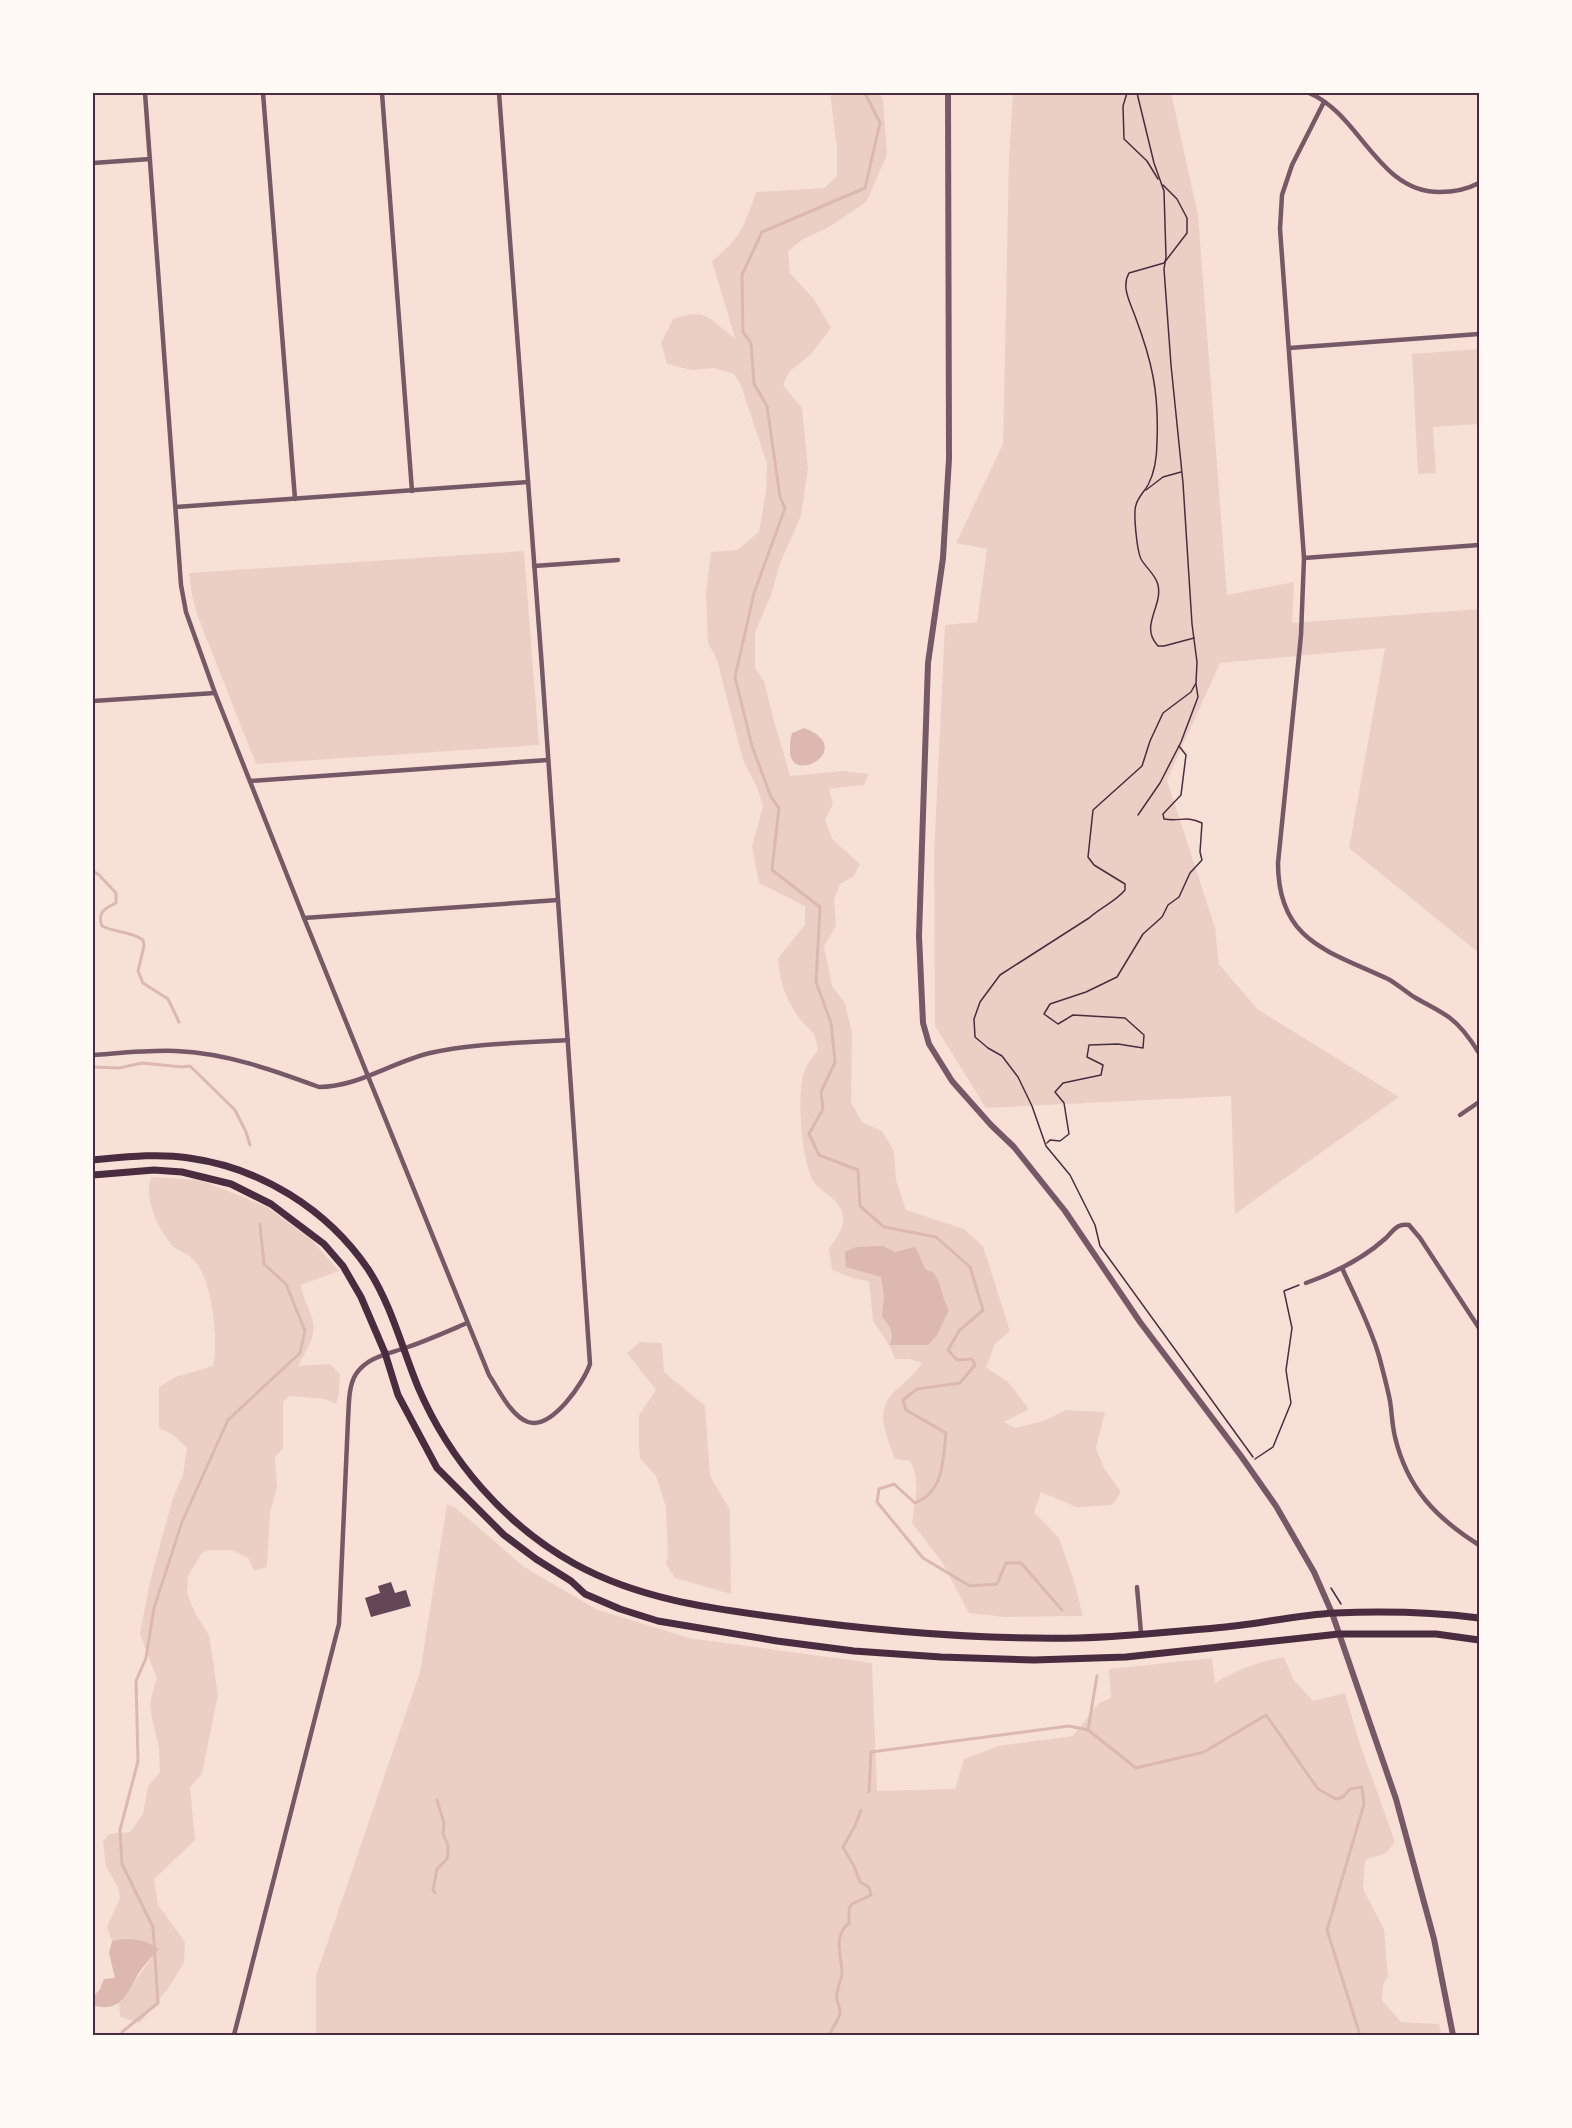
<svg xmlns="http://www.w3.org/2000/svg" width="1572" height="2128" viewBox="0 0 1572 2128" font-family="Barlow,sans-serif">
<rect width="100%" height="100%" fill="#f7e1d7"/>
<g fill="#ebcfc5">
<path d="M830 93H880L883 100 887 155 866 202 829 227 802 240 788 251 790 273 814 299 831 328 811 354 789 372 783 385 802 408 808 468 801 516 780 563 771 595 755 632V668L764 681 773 717 790 776 842 771 869 774 864 785 829 789 833 804 825 820 833 840 860 864 854 876 840 884 834 899 836 926 824 946 832 986 845 1003 852 1033 851 1103 862 1122 882 1131 894 1151 896 1180 906 1210 964 1229 983 1246 1010 1331 995 1344 986 1367 1008 1382 1029 1409 1004 1422 1015 1428 1043 1421 1066 1410 1105 1412 1096 1448 1104 1468 1121 1492 1112 1505 1076 1507 1041 1492 1034 1512 1059 1538 1074 1581 1083 1616 1004 1617 969 1613 942 1562 912 1523C915 1499 921 1483 910 1461L895 1459C887 1437 874 1412 893 1393 903 1383 914 1376 922 1363L909 1359H895L888 1343 873 1321 869 1281 855 1279 832 1270 829 1249C836 1238 847 1226 842 1212 837 1197 821 1193 814 1182 801 1162 796 1091 805 1069 808 1062 814 1056 818 1050 814 1025 809 1033 797 1015 785 998 779 978 778 958L805 925V906L759 883 752 846 763 806 757 787 743 760 717 660 708 643 706 593 711 552 737 550 759 532 766 491 767 464 741 386 734 374 714 368 692 370 667 364 661 343 673 319C709 306 708 320 735 338L712 261C741 238 744 226 756 192L824 188 837 176V148Z"/>
<path d="M1013 93H1171L1198 215 1227 595 1294 582 1292 623 1479 609V633L1477 634 1479 683V953L1349 848 1385 648 1220 663 1167 780 1215 928 1219 964 1257 1009 1399 1097 1235 1214 1231 1096 986 1108 935 1026 934 854 945 625 977 622 987 549 956 543 1003 444 1009 159Z"/>
<path d="M1479 349V424L1433 427 1436 473 1418 474 1412 354Z"/>
<path d="M524 551 539 745 256 764 198 617 192 595 189 573Z"/>
<path d="M151 1177 201 1180 267 1207 312 1240 339 1271 301 1285C302 1298 310 1308 313 1321 316 1338 305 1352 298 1366L330 1364 340 1374 339 1394 336 1404 324 1399 289 1396 283 1402V1449L275 1457 277 1487 270 1513 267 1567 254 1571 248 1558 232 1550H209L202 1553 188 1576 187 1592 195 1613 209 1635 218 1695 202 1774 190 1787 195 1840 154 1879 158 1905 185 1942 184 1963 167 1990 140 2023 120 2017 119 2004C132 1986 144 1967 159 1949L121 1939 112 1941 107 1927 120 1898 118 1887 106 1867 103 1841 109 1834 130 1832 143 1814 148 1786 160 1772C159 1761 160 1749 157 1739 151 1711 146 1707 157 1679L140 1634 150 1581 173 1498 183 1475 187 1448 172 1434 159 1428V1387L176 1377 213 1366C219 1341 212 1279 194 1260 188 1253 177 1251 171 1244 157 1227 144 1199 151 1177Z"/>
<path d="M640 1342 662 1343 664 1372 705 1406 710 1476 730 1510 731 1594 675 1578 666 1564 668 1556 666 1507 656 1476 640 1458 639 1446V1415L656 1390 627 1353Z"/>
<path d="M447 1504 456 1508 524 1567 596 1609 689 1638 872 1663 877 1791 955 1789 964 1759 998 1746 1073 1736 1099 1703 1111 1698 1109 1669 1212 1658 1215 1683C1238 1669 1258 1662 1284 1657L1293 1679 1313 1701 1345 1693 1360 1744 1395 1842 1386 1853 1365 1860 1363 1889 1384 1929 1388 1976 1383 1985 1382 2000 1401 2022 1439 2024 1442 2035H316V1976L420 1672Z"/>
</g>
<g fill="#dcb8b0">
<path d="M804 728C857 748 792 786 790 752 790 745 790 739 792 733Z"/>
<path d="M883 1246 895 1252 915 1247C921 1255 921 1263 926 1270L933 1272C942 1283 941 1297 949 1310L937 1335 928 1345H890C894 1332 891 1327 882 1317L884 1296 881 1277 846 1267 845 1252 856 1247Z"/>
<path d="M121 1939C136 1939 147 1940 159 1949 154 1955 148 1961 143 1967 128 1987 126 2013 94 2006L93 1997 100 1989 104 1979 115 1978 109 1953 112 1941Z"/>
</g>
<g fill="none" stroke-linecap="round" stroke-linejoin="round">
<g stroke="#dcb8b0" stroke-width="3">
<path d="M865 93 880 123 865 188 762 232 742 275 743 332 751 343 754 384 767 406 780 497 785 508 754 593 735 677 752 746 771 797 779 808 772 870 820 907 816 982 831 1023 835 1062 821 1092 823 1109 809 1134 819 1155 858 1170 860 1206 884 1227 936 1237 970 1267 983 1310 959 1331 948 1350 957 1360 972 1359 975 1365 960 1383 917 1389 903 1400 906 1410 946 1433C943 1460 944 1492 915 1503L894 1484 879 1489 877 1502 923 1558 970 1586 997 1584 1006 1563H1021L1062 1610"/>
<path d="M93 871 99 875 116 893V903C104 909 97 912 102 926 115 933 131 931 143 940L144 946 138 971 143 983 168 999 179 1022"/>
<path d="M93 1067 119 1068 142 1063 182 1067 190 1066 235 1110 246 1132 250 1145"/>
<path d="M1088 1730 1097 1676"/>
<path d="M869 1792 871 1752 1069 1726 1088 1730 1136 1768 1204 1752 1266 1715 1318 1789 1336 1799 1343 1797 1350 1789 1362 1787 1364 1804 1327 1930 1360 2035"/>
<path d="M435 1893 433 1890 437 1869 447 1859 448 1854V1845L443 1834 444 1823 437 1800"/>
<path d="M122 2032 158 2003 153 1927 122 1864 120 1830 138 1761 136 1681 146 1658 154 1608 182 1522 228 1420 300 1353 305 1331 286 1284 264 1264 260 1224"/>
<path d="M829 2035C832 2030 838 2020 840 2014 841 2008 838 2005 837 2000 835 1991 842 1981 842 1972 841 1954 833 1936 849 1923V1908L852 1904 871 1895 869 1887 860 1882 854 1866 843 1847 855 1826 861 1810"/>
</g>
</g>
<path fill="#644757" d="M391 1582 395 1593 406 1590 411 1606 371 1617 365 1598 380 1593 378 1586Z"/>
<g fill="none" stroke-linecap="round" stroke-linejoin="round">
<g stroke="#4a2c40" stroke-width="1.5">
<path d="M1127 93 1123 106 1124 139 1147 161 1158 179"/>
<path d="M1137 93 1154 163 1164 191 1166 257 1164 269 1171 365 1183 483 1192 624 1197 662 1196 683 1191 692 1163 713 1150 741 1142 766 1093 810 1088 857 1094 865 1125 884V890C1115 902 1101 907 1089 918L1000 975 980 1002 974 1019 975 1037 988 1048 1002 1056 1018 1077 1032 1106 1046 1146 1070 1175 1095 1225 1100 1246 1253 1457"/>
<path d="M1163 185 1177 199 1187 218V233L1164 263 1129 273C1121 287 1130 302 1135 316 1152 361 1159 392 1157 441 1157 455 1155 472 1148 485 1144 492 1138 497 1136 505 1133 513 1137 551 1141 559 1146 568 1156 575 1158 585 1163 607 1139 626 1158 646H1164L1194 638"/>
<path d="M1146 490 1163 477 1181 472"/>
<path d="M1138 815 1160 783 1181 742 1198 697 1196 684"/>
<path d="M1047 1143 1050 1140 1060 1141 1069 1134 1064 1103 1055 1092 1063 1083 1101 1075 1103 1065 1087 1057 1089 1045 1118 1044 1143 1048 1144 1035 1125 1018 1073 1015 1058 1024 1044 1014 1050 1004 1086 992 1117 977 1143 934 1162 917 1168 905 1179 897 1190 873 1202 860 1200 852 1202 823C1185 815 1181 822 1164 819L1163 814 1181 795 1186 755 1179 746"/>
<path d="M1255 1459 1273 1447 1291 1403 1286 1370 1292 1328 1284 1291 1299 1285"/>
<path d="M1331 1588 1341 1604"/>
</g>
<g stroke="#755966" stroke-width="4.5">
<path d="M145 93 181 585 186 612 215 693 304 918 489 1375C499 1390 511 1416 528 1422 552 1430 584 1382 590 1364L542 668 499 93"/>
<path d="M263 93 295 499"/>
<path d="M382 93 412 491"/>
<path d="M1309 93C1360 114 1378 192 1439 192 1454 192 1466 190 1479 183"/>
<path d="M1324 102 1292 165 1282 195 1280 229 1304 558 1301 635 1278 863C1278 942 1329 951 1388 979 1397 984 1405 991 1414 997 1426 1004 1439 1010 1450 1018 1462 1027 1471 1040 1479 1053"/>
<path d="M93 163 150 159"/>
<path d="M1289 348 1479 334"/>
<path d="M176 507 528 482"/>
<path d="M1304 558 1479 545"/>
<path d="M534 566 618 560"/>
<path d="M93 701 215 693"/>
<path d="M250 781 548 760"/>
<path d="M304 918 558 900"/>
<path d="M93 1055C121 1053 149 1050 176 1051 226 1053 273 1070 319 1087 358 1087 392 1062 430 1053 474 1043 523 1043 568 1040"/>
<path d="M1460 1115 1479 1102"/>
<path d="M1342 1268C1355 1297 1370 1325 1379 1356 1383 1371 1387 1386 1390 1401 1392 1413 1392 1425 1395 1437 1407 1488 1436 1518 1479 1545"/>
<path d="M1306 1283C1334 1273 1364 1258 1386 1238 1394 1230 1397 1223 1409 1225L1420 1238 1479 1328"/>
<path d="M1137 1587 1141 1633"/>
<path d="M234 2035 339 1624 348 1420C349 1407 348 1386 356 1374 367 1357 388 1354 405 1348 426 1341 446 1332 467 1323"/>
</g>
<path stroke="#755966" stroke-width="6" d="M948 93 949 459 943 558 928 663 919 936 923 1023 929 1044 952 1081 991 1125 1014 1147 1065 1211 1140 1322 1241 1456 1276 1506 1314 1572 1332 1613 1396 1799 1434 1939 1453 2035"/>
<g stroke="#4a2c40" stroke-width="7">
<path d="M93 1160C125 1157 157 1153 189 1158 261 1168 327 1209 368 1269 391 1304 402 1348 418 1387 449 1460 505 1525 575 1564 637 1598 706 1608 775 1617 876 1631 977 1640 1079 1638 1124 1637 1170 1632 1215 1628 1255 1625 1295 1615 1335 1613 1382 1611 1432 1612 1479 1618"/>
<path d="M93 1175 154 1170 182 1172 231 1184 271 1204 324 1244 343 1266 361 1297 385 1353 398 1395 437 1468 504 1535 536 1559 571 1581 585 1594 620 1609 658 1621 777 1641 854 1651 941 1657 1034 1660 1126 1657 1339 1634H1436L1479 1640"/>
</g>
</g>
<rect width="1572" height="2128" fill="none" stroke="#fffaf5" stroke-width="189"/>
<rect x="94" y="94" width="1384" height="1940" fill="none" stroke="#4a2c40" stroke-width="2"/>
</svg>
